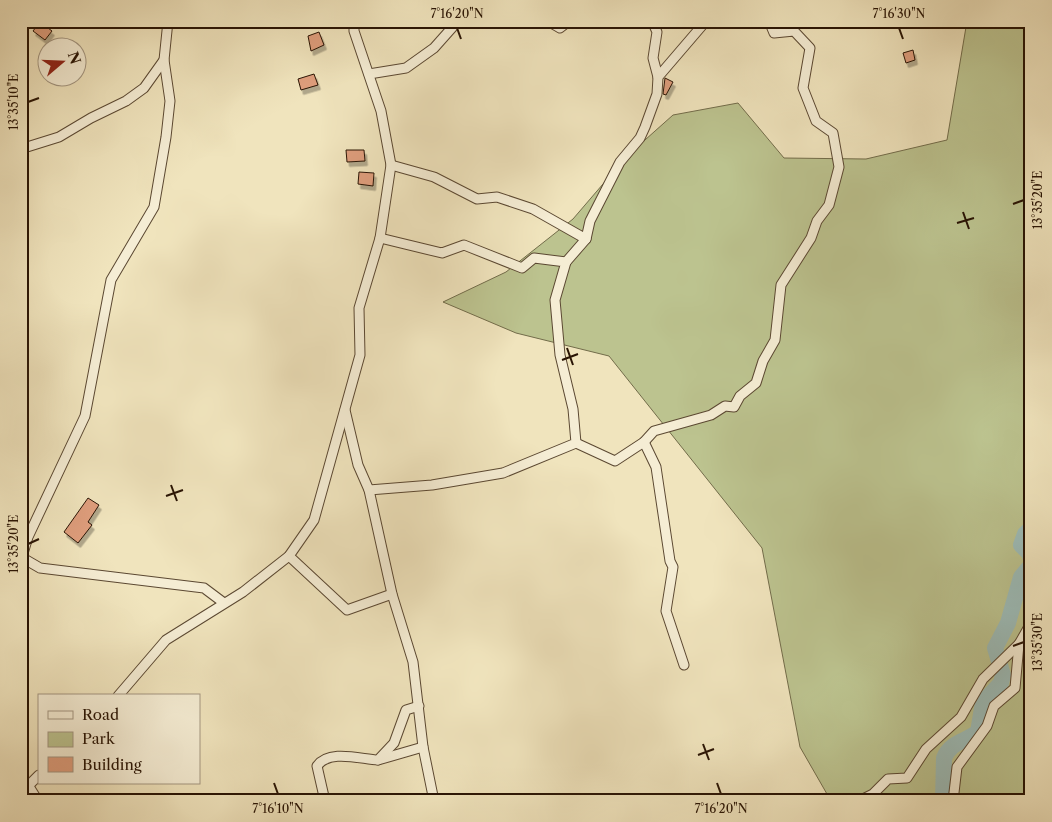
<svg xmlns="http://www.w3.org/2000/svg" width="1052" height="822" viewBox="0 0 1052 822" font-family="'Libre Caslon Text',serif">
<defs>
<filter id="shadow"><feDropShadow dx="2.5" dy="4.5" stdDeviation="0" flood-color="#0004"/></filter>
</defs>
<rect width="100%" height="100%" fill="#f0e4bd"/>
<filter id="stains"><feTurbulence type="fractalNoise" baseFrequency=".004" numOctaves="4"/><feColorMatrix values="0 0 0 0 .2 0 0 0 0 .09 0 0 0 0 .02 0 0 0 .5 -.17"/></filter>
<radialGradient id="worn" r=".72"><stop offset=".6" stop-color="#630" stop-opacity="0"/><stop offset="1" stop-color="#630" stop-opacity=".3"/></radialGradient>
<path fill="#bcc38f" stroke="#726c4a" d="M969 21H1031V801H831L800 747 762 548 609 356 516 333 443 302 506 272 573 219 627 156 673 115 738 103 784 158 866 159 947 140 966 27Z"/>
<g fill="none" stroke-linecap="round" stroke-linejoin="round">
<g stroke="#9dbdb9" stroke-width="16">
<path d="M1031 528 1025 534 1021 545 1029 553 1031 559"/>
<path d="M943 801 944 758C950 742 967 741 978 732L983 702 1001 683 1003 675 995 648 1008 623 1021 577 1031 565"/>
</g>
</g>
<g fill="#df9e7d" stroke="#291404" filter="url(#shadow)">
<path d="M40 22 52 31 45 40 33 31Z"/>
<path d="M319 32 324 45 311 51 308 36Z"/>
<path d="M913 50 915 60 906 63 903 53Z"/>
<path d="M314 74 318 85 301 90 298 79Z"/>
<path d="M665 78 673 82 666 95 663 94Z"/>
<path d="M346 150H364L365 161 347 162Z"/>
<path d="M359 172 374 173 373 186 358 184Z"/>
<path d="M88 498 99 505 88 522 92 525 78 543 64 532Z"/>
</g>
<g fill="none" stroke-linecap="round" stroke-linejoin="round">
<g stroke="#5b4832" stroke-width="11">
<g id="minor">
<path d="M548 21 560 28 569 21"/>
<path d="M652 21 657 32 653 58 658 77"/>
<path d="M369 74 406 68 434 48 458 21"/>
<path d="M21 147H27L59 137 91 118 126 101 144 88 164 60"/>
<path d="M391 165 434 177 477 199 497 197 533 209 586 239 566 262"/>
<path d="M586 239 590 221 620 162 640 138 645 127 657 94 658 77 706 21"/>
<path d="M345 410 358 465 369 490 392 594 413 662 423 747 434 801"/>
<path d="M644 442 656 467 670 561 673 567 666 611 684 665"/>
<path d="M576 443 615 461 644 442 654 431 711 415 725 406 734 407 740 396 756 383 763 361 775 340 781 285 811 238 817 221 829 205 839 167 833 133 816 121 803 88 810 48 794 31 774 33 769 21"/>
<path d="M369 490 432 485 503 473 576 443 573 409 560 355 555 300 566 262 534 258 522 268 464 245 442 253 380 238"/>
<path d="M289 556 347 610 392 594"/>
<path d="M21 557 40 568 204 588 224 603"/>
<path d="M21 560 28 537 85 416 111 280 154 207 166 137 170 101 164 60 168 21"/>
<path d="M118 696 166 640 243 592 289 556 314 520 360 355 359 308 380 238 391 165 381 111 354 31V21"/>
<path d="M378 760 423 747"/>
<path d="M28 785 38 801"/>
<path d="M21 793 39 775"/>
<path d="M325 801 317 766C329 749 360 759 378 760L394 743 406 710 419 706"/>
<path d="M859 801 873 794 888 779 907 778 926 749 961 717 983 679 1019 644"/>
<path d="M953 801 957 767 987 726 994 706 1015 688 1019 644 1031 623"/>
</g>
</g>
<use href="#minor" stroke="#f5edd4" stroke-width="9"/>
</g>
<path fill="none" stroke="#291404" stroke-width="2" d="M457 28 461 39M899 28 903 39M28 102 39 98M1013 204 1024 200M963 212 969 229M957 223 974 218M567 348 573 365M562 360 578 354M171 485 177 501M166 496 183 490M28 544 39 539M1013 646 1024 642M703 744 709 760M698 755 714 749M274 783 278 794M717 783 721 794"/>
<rect width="1052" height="822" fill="none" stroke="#f0e4bd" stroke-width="55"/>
<rect x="38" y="694" width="162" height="90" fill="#f5edd4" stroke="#a39681"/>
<rect x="48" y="711" width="25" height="8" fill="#f5edd4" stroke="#a39681"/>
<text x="82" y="720" font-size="15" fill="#291404">Road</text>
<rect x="48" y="732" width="25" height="15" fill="#bcc38f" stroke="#a39681"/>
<text x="82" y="744" font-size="15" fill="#291404">Park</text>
<rect x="48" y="757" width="25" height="15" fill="#df9e7d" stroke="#a39681"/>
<text x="82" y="770" font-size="15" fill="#291404">Building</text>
<g transform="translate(62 62) rotate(71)"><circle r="24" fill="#f5edd4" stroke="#a39681"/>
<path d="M0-4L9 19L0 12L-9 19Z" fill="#8f2418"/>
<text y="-8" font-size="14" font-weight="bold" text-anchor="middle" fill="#291404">N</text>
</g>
<rect x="28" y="28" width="996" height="766" fill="none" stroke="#291404" stroke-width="2"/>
<g font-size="12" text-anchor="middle" fill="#291404">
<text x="457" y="18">7°16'20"N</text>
<text x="899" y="18">7°16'30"N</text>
<text transform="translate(14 102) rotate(-90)" y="4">13°35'10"E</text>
<text transform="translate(1038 200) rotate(-90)" y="4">13°35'20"E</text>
<text transform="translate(14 544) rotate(-90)" y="4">13°35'20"E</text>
<text transform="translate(1038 642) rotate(-90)" y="4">13°35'30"E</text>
<text x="278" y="813">7°16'10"N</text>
<text x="721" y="813">7°16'20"N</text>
</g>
<rect width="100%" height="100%" filter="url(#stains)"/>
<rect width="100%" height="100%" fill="url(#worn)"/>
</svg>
